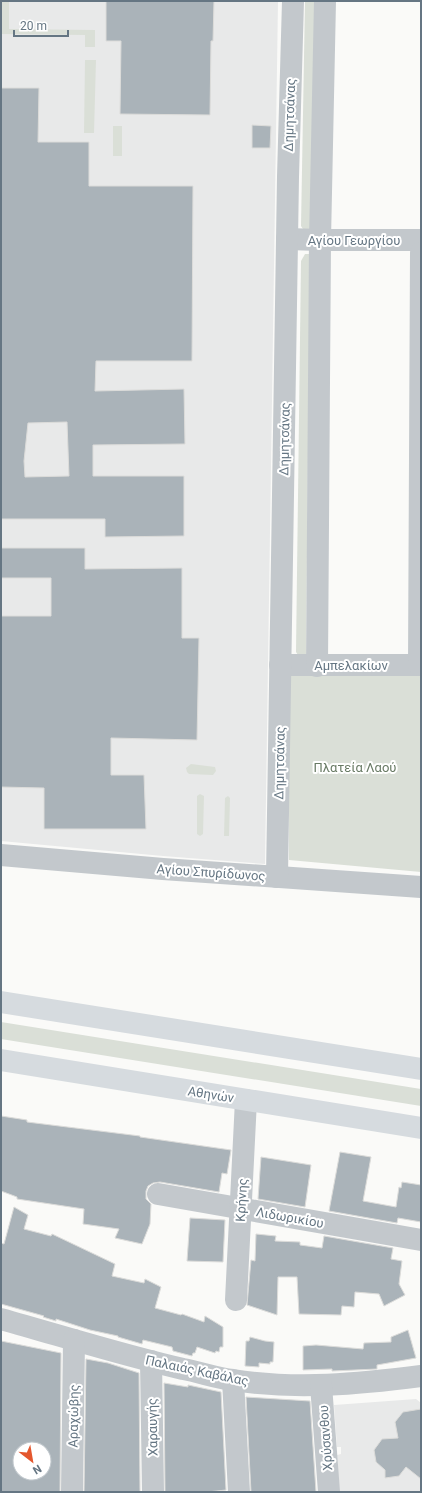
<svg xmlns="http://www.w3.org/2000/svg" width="422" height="1493" viewBox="0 0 422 1493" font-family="Roboto,sans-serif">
<rect width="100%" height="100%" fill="#fafaf8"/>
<g fill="#e8e9e9">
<path d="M1 1H278L265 864 163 856 1 841Z"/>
<path d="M416 1399 421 1403V1492H339L337 1455 341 1454V1447H337L334 1405Z"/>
</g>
<g fill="#dadfd7">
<path d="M1 1H9V29L95 30V47H85V35L1 34Z"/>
<path d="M305 1H319L316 227 305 232 301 226Z"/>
<path d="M85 60H96L94 133H84Z"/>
<rect x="113" y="126" width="9" height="30"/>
<path d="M305 254H310L306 655H298L296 652 301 261Z"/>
<path d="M289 673 421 674V872L289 860Z"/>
<path d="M191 764 215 767 216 771 213 775 189 774 187 772 186 768Z"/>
<path d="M200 794 204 796 203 834 200 836 197 834V796Z"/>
<path d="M228 796 230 798 229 836H224L225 798Z"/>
<path d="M1 1022 421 1089V1106L1 1039Z"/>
</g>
<g fill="#aab3b9" stroke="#dcdcda" fill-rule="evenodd">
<path d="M106 1H214L213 41H211L210 115 120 114 121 41H106Z"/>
<path d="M1 88H39L38 142H89V186H193L192 361H96L95 391 184 389 185 444 93 445V476H184V536L105 537V519H1ZM67 422 69 476 25 477 24 461 28 423Z"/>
<path d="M252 125 271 126 270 148H252Z"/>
<path d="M1 548H85V569L182 568V638H199L197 740 111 738V775H144L146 829H44V788L1 787V616H51V578H1Z"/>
<path d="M1 1116 27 1120V1122L140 1136V1137L231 1150 227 1174 222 1173 219 1192 160 1182 153 1183 148 1186 146 1191V1199L151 1204 150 1224 142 1244 115 1238 119 1229 83 1224 84 1209 17 1199V1197L1 1191Z"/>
<path d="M340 1152 371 1157 363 1201 396 1207 399 1187 401 1188 402 1182 421 1185V1222L398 1218 397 1223 329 1211Z"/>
<path d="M261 1157 311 1165 305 1207 258 1199Z"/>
<path d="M14 1207 28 1215 24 1229 51 1236 52 1234 115 1264 112 1276 144 1283 145 1279 161 1287 155 1308 181 1315 182 1314 204 1322 205 1316 223 1327V1347H220L219 1352 216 1351 215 1353 197 1347 195 1353H193L192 1356 173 1351 172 1347 143 1340 142 1344 118 1337V1336L90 1330 56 1319V1321L43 1317 44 1316 1 1304V1243L4 1244Z"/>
<path d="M190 1218 225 1220 223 1262 187 1261Z"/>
<path d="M256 1234 276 1236 275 1241 300 1242V1245L322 1248 324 1236 393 1248 391 1259 402 1261 399 1284 405 1295 384 1306 379 1294 355 1292 354 1307 342 1306 341 1315 299 1314 297 1277H278L277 1315 247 1305 251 1260 255 1261Z"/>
<path d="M408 1330 416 1358 377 1365V1369L332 1371V1369L303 1370V1346L316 1345 363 1349 364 1343 391 1342V1337Z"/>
<path d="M250 1337 265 1341 274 1342 273 1362H270V1364L259 1363V1367L245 1366 246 1341H249Z"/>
<path d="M1 1341 61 1353 60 1492H1ZM20 1449H44V1473H20Z"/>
<path d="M86 1359 108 1363 139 1373 140 1492H84Z"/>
<path d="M164 1383 188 1387V1385L221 1392 226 1490 207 1492H165Z"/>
<path d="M246 1397 310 1401 316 1492H251Z"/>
<path d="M421 1409V1479L406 1467 399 1476 385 1478V1470L376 1462 374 1450 382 1439 398 1438 395 1422 403 1412Z"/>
</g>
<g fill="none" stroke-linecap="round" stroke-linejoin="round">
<g stroke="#c3c8cc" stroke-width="22">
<path d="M287 239 320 240H421"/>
<path d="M280 665H421"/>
<path d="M419 665 421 253"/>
<path d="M317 666 320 240 325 1"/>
<path d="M1 855 163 869 421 887"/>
<path d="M277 877 288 177 293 1"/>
<path d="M158 1194 421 1240"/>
<path d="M236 1300 246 1100"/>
<path d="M1 1319C62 1336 122 1355 183 1369 200 1372 216 1378 233 1380 296 1390 359 1384 421 1376"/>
<path d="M151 1361 153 1492"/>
<path d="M233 1380 239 1492"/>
<path d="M321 1385 329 1492"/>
<path d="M72 1492 74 1340"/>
</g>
<g stroke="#d6dbdf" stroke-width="22">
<path d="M1 1002 421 1069"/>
<path d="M1 1060 421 1128"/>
</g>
</g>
<g text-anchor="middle" stroke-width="4" stroke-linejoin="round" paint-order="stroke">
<g font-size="13" fill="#657683" stroke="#fff">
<text transform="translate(289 115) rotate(-88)" y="5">Δημητσάνας</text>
<text x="354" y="245">Αγίου Γεωργίου</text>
<text transform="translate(284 439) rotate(-89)" y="5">Δημητσάνας</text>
<text x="351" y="670">Αμπελακίων</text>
<text transform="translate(279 763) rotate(-89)" y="5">Δημητσάνας</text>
<text transform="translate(211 872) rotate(4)" y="5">Αγίου Σπυρίδωνος</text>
<text transform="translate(211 1094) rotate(9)" y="5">Αθηνών</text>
<text transform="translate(241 1200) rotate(-87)" y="5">Κρήνης</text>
<text transform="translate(290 1217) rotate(10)" y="5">Λιδωρικίου</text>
<text transform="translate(197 1370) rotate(12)" y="5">Παλαιάς Καβάλας</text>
<text transform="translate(73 1416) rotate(-89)" y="5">Αραχώβης</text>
<text transform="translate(152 1427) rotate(-91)" y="5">Χαραυγής</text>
<text transform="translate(325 1438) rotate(-94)" y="5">Χρύσανθου</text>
</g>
<g font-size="13" fill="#687a64" stroke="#fff">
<text x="355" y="772">Πλατεία Λαού</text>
</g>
</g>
<rect width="422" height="1493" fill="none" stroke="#657683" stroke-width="4"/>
<g transform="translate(32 1461) rotate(149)"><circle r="19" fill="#ffffff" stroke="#c1c8cd"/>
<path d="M0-3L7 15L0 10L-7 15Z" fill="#e4572e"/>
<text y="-6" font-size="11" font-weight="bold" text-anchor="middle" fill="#657683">N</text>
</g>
<path d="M14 30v6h54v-6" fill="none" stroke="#657683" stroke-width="2"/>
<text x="20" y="30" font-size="12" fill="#657683" stroke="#ffffff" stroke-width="3" paint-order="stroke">20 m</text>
</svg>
